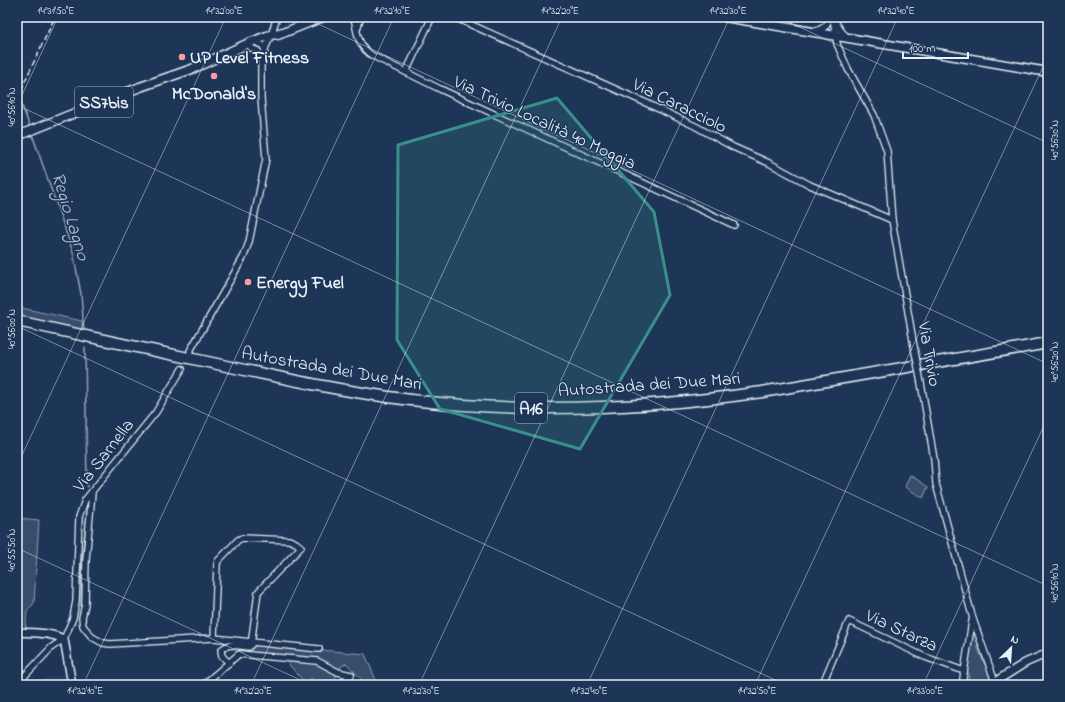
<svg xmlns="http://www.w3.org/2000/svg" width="1065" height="702" viewBox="0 0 1065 702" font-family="'Indie Flower',sans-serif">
<rect width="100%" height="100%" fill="#1d3557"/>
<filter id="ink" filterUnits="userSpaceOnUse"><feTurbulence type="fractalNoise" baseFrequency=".025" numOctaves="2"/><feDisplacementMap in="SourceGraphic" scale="8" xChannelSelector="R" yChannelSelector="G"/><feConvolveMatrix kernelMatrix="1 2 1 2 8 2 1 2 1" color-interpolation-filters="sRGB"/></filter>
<g filter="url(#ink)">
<path fill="#2a4162" d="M63 675 65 685H38L37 680Z"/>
<g fill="#374d6c" stroke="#909fb2">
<path d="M17 307 82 321 83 330 17 316Z"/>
<path d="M910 475 928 487 923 498 905 487Z"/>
<path d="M17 518 39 520 34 603 27 611 25 631 17 630Z"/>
<path d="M975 631 979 643 977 646 985 665 988 666 992 676 990 681 985 685H964L965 683 968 684 969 673 966 672 973 632Z"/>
<path d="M254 644 365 654 378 685H367L346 663 338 669 319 659 248 652Z"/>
<path d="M284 659 318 663 335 672 336 679 329 685H319L311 678 305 683Z"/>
</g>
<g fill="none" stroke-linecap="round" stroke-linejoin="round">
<g stroke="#95a4b5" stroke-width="1.5">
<path d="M19 98 30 127"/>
<path d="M32 134 73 252 81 294 84 330"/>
<path d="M85 347 87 487"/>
<path d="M81 607 82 558 88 505"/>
</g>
<g stroke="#e8f1f8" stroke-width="8">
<g id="minor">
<path d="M354 17C357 33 358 47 373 56L440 89 734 225"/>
<path d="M454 17 644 102 695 126 733 147 769 163 810 185 892 220"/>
<path d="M833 17 837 44 848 69 874 115 887 151 892 220 915 352"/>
<path d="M835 21 841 31 847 37"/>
<path d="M357 29 361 17"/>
<path d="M815 32 826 26 830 17"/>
<path d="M271 35 277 17"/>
<path d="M259 44 262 45 265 49"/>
<path d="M263 62 265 49 269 40"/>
<path d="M406 72 432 17"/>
<path d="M190 351 244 256 249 242 266 159 261 98V59L258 51 251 48"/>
<path d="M921 383 934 459 936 484 973 619 995 682"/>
<path d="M92 493 86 560 85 604 82 618 83 626 92 637 103 643 110 644 214 638 319 649"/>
<path d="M214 638 217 564 218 561 238 540 242 538 289 540 296 543 301 547 258 592 251 645 249 647C239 646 226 642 221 651L222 656 229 663"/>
<path d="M17 684 52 647 64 639 73 618 76 601 79 517 85 500 156 412 182 369"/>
<path d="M203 685 239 654 317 661 338 672 351 675"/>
<path d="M339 685 351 675"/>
<path d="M822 685 849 621 925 657 964 671"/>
<path d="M962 685 972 621"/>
</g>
</g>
<g stroke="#e8f1f8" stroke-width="10">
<g id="tertiary">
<path d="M17 632C33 633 49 632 64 639L72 685"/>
<path d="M990 685 1025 663 1048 653"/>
</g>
</g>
<g stroke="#e8f1f8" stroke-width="11">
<g id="primary">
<path d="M725 17 1048 72"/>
<path d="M278 35 323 17"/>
<path d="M17 136 140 87 192 69 249 43 267 36 283 32"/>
</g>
</g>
<g stroke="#e8f1f8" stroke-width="13">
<path id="motorway" d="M17 321C84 336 150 350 217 364 281 378 345 392 411 400 528 414 645 409 762 392L1048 343"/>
</g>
<use href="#minor" stroke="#1d3557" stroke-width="5.5"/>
<use href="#tertiary" stroke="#1d3557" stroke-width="7"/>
<use href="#primary" stroke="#1d3557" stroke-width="8"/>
<use href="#motorway" stroke="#1d3557" stroke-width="10"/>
<path stroke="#e8f1f8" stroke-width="1.5" stroke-dasharray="6 3" stroke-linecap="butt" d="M17 98 55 17"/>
<g stroke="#e8f1f8" stroke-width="8" stroke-linecap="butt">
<path id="minor-bridge" d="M915 352 921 383"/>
</g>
<use href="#minor-bridge" stroke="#1d3557" stroke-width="5.5"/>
</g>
</g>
<path fill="#3a8f8a" fill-opacity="0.2" stroke="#3a8f8a" stroke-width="3" stroke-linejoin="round" d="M557 98 654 212 670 295 580 449 440 409 397 340 398 145Z"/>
<path fill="none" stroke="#e8f1f8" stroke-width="1" stroke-opacity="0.45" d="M303 17 1048 364M778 17 1048 143M17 105 1048 586M17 106 58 17M17 326 786 685M17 466 226 17M17 548 311 685M83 685 394 17M251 685 562 17M419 685 730 17M587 685 898 17M755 685 1048 56M923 685 1048 417"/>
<g fill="#ff9aa2" stroke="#1d3557" stroke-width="1.5">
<circle cx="182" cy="57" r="4"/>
<circle cx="214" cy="76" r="4"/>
<circle cx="248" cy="282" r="4"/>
</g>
<g text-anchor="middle" stroke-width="3" stroke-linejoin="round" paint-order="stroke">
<g fill="#1d3557" stroke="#abb9c8" stroke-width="1">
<rect x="75" y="87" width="58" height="30" rx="3"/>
<rect x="515" y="393" width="32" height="30" rx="3"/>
</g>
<g font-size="17" font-weight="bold" fill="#e8f1f8">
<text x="104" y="108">SS7bis</text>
<text x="531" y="414">A16</text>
</g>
<g font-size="18" font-weight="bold" fill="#e8f1f8" stroke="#1d3557" text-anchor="start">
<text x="190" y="63">UP Level Fitness</text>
<text x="214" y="99" text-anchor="middle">McDonald's</text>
<text x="256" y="288">Energy Fuel</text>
</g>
<g font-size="18" fill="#e8f1f8" stroke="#1d3557">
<text transform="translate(680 105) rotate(26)" y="6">Via Caracciolo</text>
<text transform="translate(545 122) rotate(25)" y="6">Via Trivio Località 40 Moggia</text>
<text transform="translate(930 354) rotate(80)" y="6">Via Trivio</text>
<text transform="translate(332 368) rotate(10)" y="6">Autostrada dei Due Mari</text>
<text transform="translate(649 384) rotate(-4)" y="6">Autostrada dei Due Mari</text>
<text transform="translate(103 455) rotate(-52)" y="6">Via Sarnella</text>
<text transform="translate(902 630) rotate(25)" y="6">Via Starza</text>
</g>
<g font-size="19" font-style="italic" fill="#b7c4d1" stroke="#1d3557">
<text transform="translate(72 216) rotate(73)" y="7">Regio Lagno</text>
</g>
</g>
<rect width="1065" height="702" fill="none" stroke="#1d3557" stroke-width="44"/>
<g transform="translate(1011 648) rotate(25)" stroke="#1d3557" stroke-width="3" paint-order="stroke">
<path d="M0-3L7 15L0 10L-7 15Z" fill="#e8f1f8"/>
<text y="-6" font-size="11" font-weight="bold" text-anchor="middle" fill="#e8f1f8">N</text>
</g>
<path d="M903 52v6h65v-6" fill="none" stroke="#e8f1f8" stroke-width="2"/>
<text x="909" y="52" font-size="12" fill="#e8f1f8" stroke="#1d3557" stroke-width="3" paint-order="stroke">100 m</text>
<rect x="22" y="22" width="1021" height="658" fill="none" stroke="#e8f1f8" stroke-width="1.5"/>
<g font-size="10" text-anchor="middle" fill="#e8f1f8">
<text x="56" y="14">14°31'50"E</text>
<text x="224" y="14">14°32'00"E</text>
<text x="392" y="14">14°32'10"E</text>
<text x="560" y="14">14°32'20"E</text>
<text x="728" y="14">14°32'30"E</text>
<text x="896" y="14">14°32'40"E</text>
<text transform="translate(11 107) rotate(-90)" y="4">40°56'10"N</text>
<text transform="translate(1054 140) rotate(-90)" y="4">40°56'30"N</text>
<text transform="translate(11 329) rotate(-90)" y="4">40°56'00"N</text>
<text transform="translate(1054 362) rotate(-90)" y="4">40°56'20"N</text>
<text transform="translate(11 550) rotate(-90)" y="4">40°55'50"N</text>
<text transform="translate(1054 583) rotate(-90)" y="4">40°56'10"N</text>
<text x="85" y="694">14°32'10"E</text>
<text x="253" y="694">14°32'20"E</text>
<text x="421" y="694">14°32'30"E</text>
<text x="589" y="694">14°32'40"E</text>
<text x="757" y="694">14°32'50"E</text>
<text x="925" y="694">14°33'00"E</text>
</g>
</svg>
